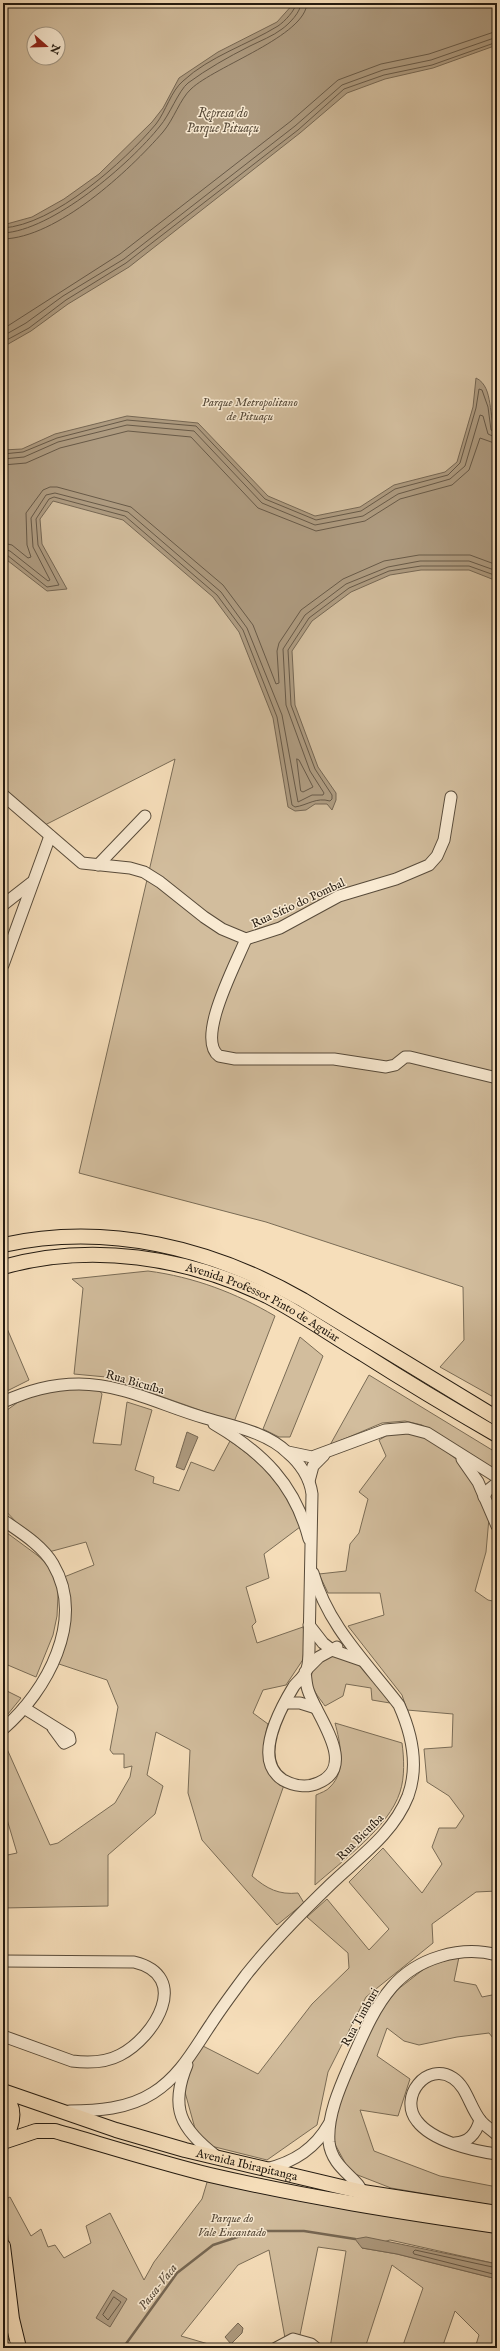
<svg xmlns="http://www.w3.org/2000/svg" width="500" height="2351" viewBox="0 0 500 2351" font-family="'IM FELL English',serif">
<rect width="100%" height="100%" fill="#f6deba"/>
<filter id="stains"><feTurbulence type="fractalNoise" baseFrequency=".005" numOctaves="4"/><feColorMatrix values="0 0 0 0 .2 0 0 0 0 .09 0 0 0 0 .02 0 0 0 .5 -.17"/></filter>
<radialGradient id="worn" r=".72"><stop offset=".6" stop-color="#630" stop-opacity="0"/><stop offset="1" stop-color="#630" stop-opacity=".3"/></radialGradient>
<g fill="#d2bd9d" stroke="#7a6c56" fill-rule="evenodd">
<path d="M3 3H497V1399L440 1367 464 1340 463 1287 266 1222 79 1173 175 759 43 826 3 792ZM34 34H58V58H34Z"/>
<path d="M148 1271C194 1277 236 1293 275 1316L234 1422 106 1377 74 1374 83 1288 72 1279Z"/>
<path d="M3 1319 29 1380 3 1393Z"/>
<path d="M300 1337 323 1356 290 1437H279L263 1429Z"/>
<path d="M369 1375 497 1453V1474L422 1425 405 1421 382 1423 330 1445Z"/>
<path d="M43 1384H95L102 1394 93 1443 121 1445 127 1402 152 1410 135 1470 154 1477 153 1483 179 1491 191 1462 214 1471 230 1441C265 1466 285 1487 300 1527L264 1554 269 1578 246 1587 256 1622 252 1626 257 1643 303 1627 308 1652 286 1685 263 1690 253 1713 268 1724C261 1752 261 1766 284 1785L252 1876C267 1889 279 1895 298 1893L304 1903 277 1925 202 1840 188 1793 190 1750 156 1732 147 1775 163 1786 155 1814 108 1855V1906L3 1908V1856L17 1853 3 1806V1740L50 1845 58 1843 115 1803 130 1777 132 1766 124 1768V1754H113L110 1750 118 1707 107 1680 56 1663C65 1632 77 1608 64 1577L94 1565 86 1542 45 1553 3 1508V1413Z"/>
<path d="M393 1432H420L480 1477 489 1518 486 1552 475 1591 488 1600 497 1602V1891L476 1892 432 1924 433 1943 366 1997 328 2072 317 2125 267 2160 199 2143 183 2085 199 2044 258 2074 312 2004 349 1968 348 1953 307 1917 327 1899 369 1950 389 1929 349 1882 383 1848 422 1893 442 1864 432 1847 439 1828H456L464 1816 449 1796 427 1782 424 1749 452 1747 453 1714 407 1710 402 1695 348 1626 384 1615 380 1593H328L319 1574 346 1571 350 1544 359 1533 368 1499 359 1492 386 1456 379 1440Z"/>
<path d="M3 1530 37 1555 59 1575 57 1616 53 1635 36 1677 3 1663Z"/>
<path d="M341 1654 359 1660 390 1703 372 1700 371 1688 346 1684 343 1696 325 1706C321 1700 313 1691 312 1685 308 1663 324 1656 341 1654Z"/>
<path d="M3 1689 21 1698 3 1720Z"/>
<path d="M335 1723 402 1743C404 1758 405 1777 400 1792 389 1827 342 1861 315 1885L316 1795C320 1793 327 1791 330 1787 347 1771 340 1742 335 1723Z"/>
<path d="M459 1957 454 1981 476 1985 482 1997 497 1994V2043L489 2033 457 2037 419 2045 404 2041 387 2028 377 2056 410 2079 398 2116 360 2110 374 2151 440 2176 497 2187V2206L391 2188 350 2172 329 2133 368 2026 397 1990 429 1965Z"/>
<path d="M208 2179 497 2232V2264L390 2240 362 2248 397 2254 497 2279V2348H475L479 2335 455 2311 442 2348H402L423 2288 392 2265 365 2348H330L346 2251 318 2247 300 2335 285 2338 269 2250 238 2265 181 2336 222 2348H25L16 2314 4 2200 10 2197 31 2236 41 2229 48 2247 55 2245 64 2258 91 2243 86 2226 110 2213 144 2280 154 2262 202 2199Z"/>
</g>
<g fill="#ae9b80" stroke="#766753">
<path d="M294 3H497V45L433 68 385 79 347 93 300 133 129 267 68 304 31 331 3 347V225L32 217 64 199 99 174 152 122 163 108 179 78 218 52 277 22Z"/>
<path d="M476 378C495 387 487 420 497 430V581L469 570H421L390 575 351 592 312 621 292 651 295 705 318 767 336 793V800L332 810 327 804H315L306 810 295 811 288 807 273 718 239 632 213 597 123 520 53 501 40 519 42 544 67 589 47 591 3 557V450L22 449 55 434 127 416 198 423 268 496 315 516 360 507 394 485 445 472 457 462 473 407Z"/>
<path d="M187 1432 198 1437 184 1470 176 1467Z"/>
<path d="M366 2237 497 2264V2279L397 2254 362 2248 355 2239Z"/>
<path d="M113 2290 127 2299 110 2327 96 2318Z"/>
<path d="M238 2323 243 2328 242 2333 231 2344 225 2337Z"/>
</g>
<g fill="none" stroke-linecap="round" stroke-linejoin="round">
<g stroke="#685a48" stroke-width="1">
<path d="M3 228C54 225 124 162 156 124 166 111 171 91 183 81 210 56 247 45 278 26 284 22 296 10 296 3"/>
<path d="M3 233C52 231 130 164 160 126 169 116 179 90 188 83 207 69 228 57 250 46 260 41 273 36 282 29 289 24 301 12 301 3"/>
<path d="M3 239C57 238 129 171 163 132 174 119 180 99 191 89 215 66 306 36 307 3"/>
<path d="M3 329 120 254 291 121 338 80 381 64 429 54 497 31"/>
<path d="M3 336 26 323 63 296 124 259 295 126 342 85 383 70 431 60 497 37"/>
<path d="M3 342 29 328 66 300 126 263 298 130 344 89 384 75 432 65 497 42"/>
<path d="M3 454 23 452 57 438 127 420 196 426 265 499 316 520 361 511 395 489 448 475 460 463 476 408 479 389 482 390 488 407 491 430 497 433"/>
<path d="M3 459 24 457 58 442 127 425 194 431 262 503 315 525 363 516 398 494 450 479 465 466 480 415 483 416 488 434 497 438"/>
<path d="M3 465 26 463 60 448 128 431 191 437 258 508 316 531 365 521 400 499 452 485 469 470 480 438 497 444"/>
<path d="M3 543 12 545 28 558 31 557 27 545 26 513 43 490 50 487H57L131 507 223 585 253 625 276 684 279 683 277 651 279 643 301 610 343 579 384 561 419 555H470L497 565"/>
<path d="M3 549 10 551 48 581 50 580 33 547 31 518 46 495 55 493 128 512 221 592 247 628 282 715 298 802 312 795H323L324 793 310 771 286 705 283 649 305 615 346 584 388 567 420 561H469L497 571"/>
<path d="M3 554 7 555 47 587 59 585 38 545 36 519 49 499 54 497 125 516 217 595 243 630 277 717 292 805 295 807C308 805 316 797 330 801L332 799V795L315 769 291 705 288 650 309 618 349 588 389 571 421 566H469L497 576"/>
<path d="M297 759 299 760 313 787 303 792 301 791Z"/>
<path d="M497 2268 415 2250 413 2252 414 2254 497 2275"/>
<path d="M114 2297 121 2302 108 2320 103 2315Z"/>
</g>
<path stroke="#766753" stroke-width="2.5" d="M123 2348 177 2273 213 2245 256 2231H304L355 2239"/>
<g stroke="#584b3a" stroke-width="13">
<g id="minor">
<path d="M3 795 82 863 130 868 144 872 160 882 204 917 222 929 246 939 280 928 339 896 396 879 429 865 437 856 444 840 451 797"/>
<path d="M98 865 145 816"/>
<path d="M3 905 31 883"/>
<path d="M246 939C237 962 195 1039 219 1056L235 1059H334L386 1067 395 1065 405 1057H410L497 1078"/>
<path d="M3 965 50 836"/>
<path d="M3 1402C28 1391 51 1384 79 1384 123 1384 163 1406 205 1418 232 1426 267 1432 288 1453 300 1463 310 1478 312 1494L309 1648C309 1655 309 1663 307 1669 305 1676 298 1681 294 1686 280 1709 252 1760 283 1780 294 1786 307 1788 318 1783 359 1766 316 1716 308 1690 306 1684 306 1678 305 1672"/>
<path d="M214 1424C262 1452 295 1484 309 1539"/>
<path d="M288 1452 312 1457 385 1430 408 1428 427 1433 497 1477"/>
<path d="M462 1459 478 1482 497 1526"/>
<path d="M309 1481 313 1466 324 1455"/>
<path d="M484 1497 487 1491 497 1483"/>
<path d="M3 1520C20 1532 42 1545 53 1564 86 1620 47 1691 3 1729"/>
<path d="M309 1625 323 1643 332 1650 337 1647"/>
<path d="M307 1669 319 1657 332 1650 361 1660"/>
<path d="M285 1703H300L316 1708"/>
<path d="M24 1708 69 1736 70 1740 64 1743 53 1728"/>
<path d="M3 1961 134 1962C192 1976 155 2037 120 2055 105 2063 88 2063 72 2061L3 2036"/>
<path d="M187 2065C169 2108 181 2129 216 2156"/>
<path d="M69 2111C97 2111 128 2109 153 2093 180 2076 194 2049 211 2024 222 2007 234 1991 246 1975 272 1942 301 1913 331 1884 359 1857 393 1834 408 1796 419 1766 412 1734 399 1705 366 1662 328 1626 313 1573"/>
<path d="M497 2135C492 2130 485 2126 481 2121 470 2108 467 2087 453 2078 427 2061 398 2097 417 2121 432 2141 473 2151 497 2154"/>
<path d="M455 2143C469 2142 476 2134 480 2120"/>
<path d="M266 2169C294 2162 315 2149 329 2124"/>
<path d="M363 2194C359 2178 332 2169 329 2142 327 2116 340 2087 350 2064 362 2037 373 2009 392 1987 417 1958 461 1945 497 1955"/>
<path d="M276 2348 293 2339 311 2344 316 2348"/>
</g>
</g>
<g stroke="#231a10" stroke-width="16">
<g id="major">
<path d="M3 1245C107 1222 212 1248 303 1300L497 1418"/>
<path id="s1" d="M3 1267C91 1242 186 1257 267 1296 300 1313 331 1335 363 1354 407 1382 452 1409 497 1435"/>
<path id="s2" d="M3 2091 116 2130 185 2150 363 2192 497 2213"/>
<path d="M3 2095C19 2109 12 2127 3 2142"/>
<path d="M3 2142 36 2131H55C107 2146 158 2162 210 2175 305 2197 401 2212 497 2226"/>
<path d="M3 2246 12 2319 19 2348"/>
<path d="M3 2344 4 2348"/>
</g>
</g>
<use href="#minor" stroke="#f9ead2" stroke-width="11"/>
<use href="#major" stroke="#f6deba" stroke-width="14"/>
</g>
<g text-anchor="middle" stroke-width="3" stroke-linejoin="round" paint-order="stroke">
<g font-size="12" font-style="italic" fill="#584b3a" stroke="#f9ead2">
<text x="250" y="406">Parque Metropolitano<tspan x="250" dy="14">de Pituaçu</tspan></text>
<text x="232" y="2222">Parque do<tspan x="232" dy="14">Vale Encantado</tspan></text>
</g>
<g font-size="12" fill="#231a10" stroke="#f9ead2">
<text transform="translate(298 903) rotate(-25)" y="4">Rua Sítio do Pombal</text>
<text dy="4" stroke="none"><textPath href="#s1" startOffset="270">Avenida Professor Pinto de Aguiar</textPath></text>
<text transform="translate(135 1382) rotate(16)" y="4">Rua Bicuíba</text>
<text transform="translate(360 1837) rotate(-45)" y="4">Rua Bicuíba</text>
<text transform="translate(360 2017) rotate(-61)" y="4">Rua Timburi</text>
<text dy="4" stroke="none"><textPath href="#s2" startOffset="255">Avenida Ibirapitanga</textPath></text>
</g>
<g font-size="13" font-style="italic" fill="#5b4e3d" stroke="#f9ead2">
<text x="223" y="117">Represa do<tspan x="223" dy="15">Parque Pituaçu</tspan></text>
<text transform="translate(157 2286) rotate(-52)" y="5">Passa-Vaca</text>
</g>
</g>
<rect width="500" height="2351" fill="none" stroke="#f6deba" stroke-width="16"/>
<rect x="4" y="4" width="492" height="2343" fill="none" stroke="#231a10" stroke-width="2"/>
<rect x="8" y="8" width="484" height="2335" fill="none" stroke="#231a10"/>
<g transform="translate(46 46) rotate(110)"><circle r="19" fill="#f9ead2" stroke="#a39784"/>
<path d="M0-3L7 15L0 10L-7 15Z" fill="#8f2418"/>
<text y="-6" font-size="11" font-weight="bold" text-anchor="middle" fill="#231a10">N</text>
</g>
<rect width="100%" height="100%" filter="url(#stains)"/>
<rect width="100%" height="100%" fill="url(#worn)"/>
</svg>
